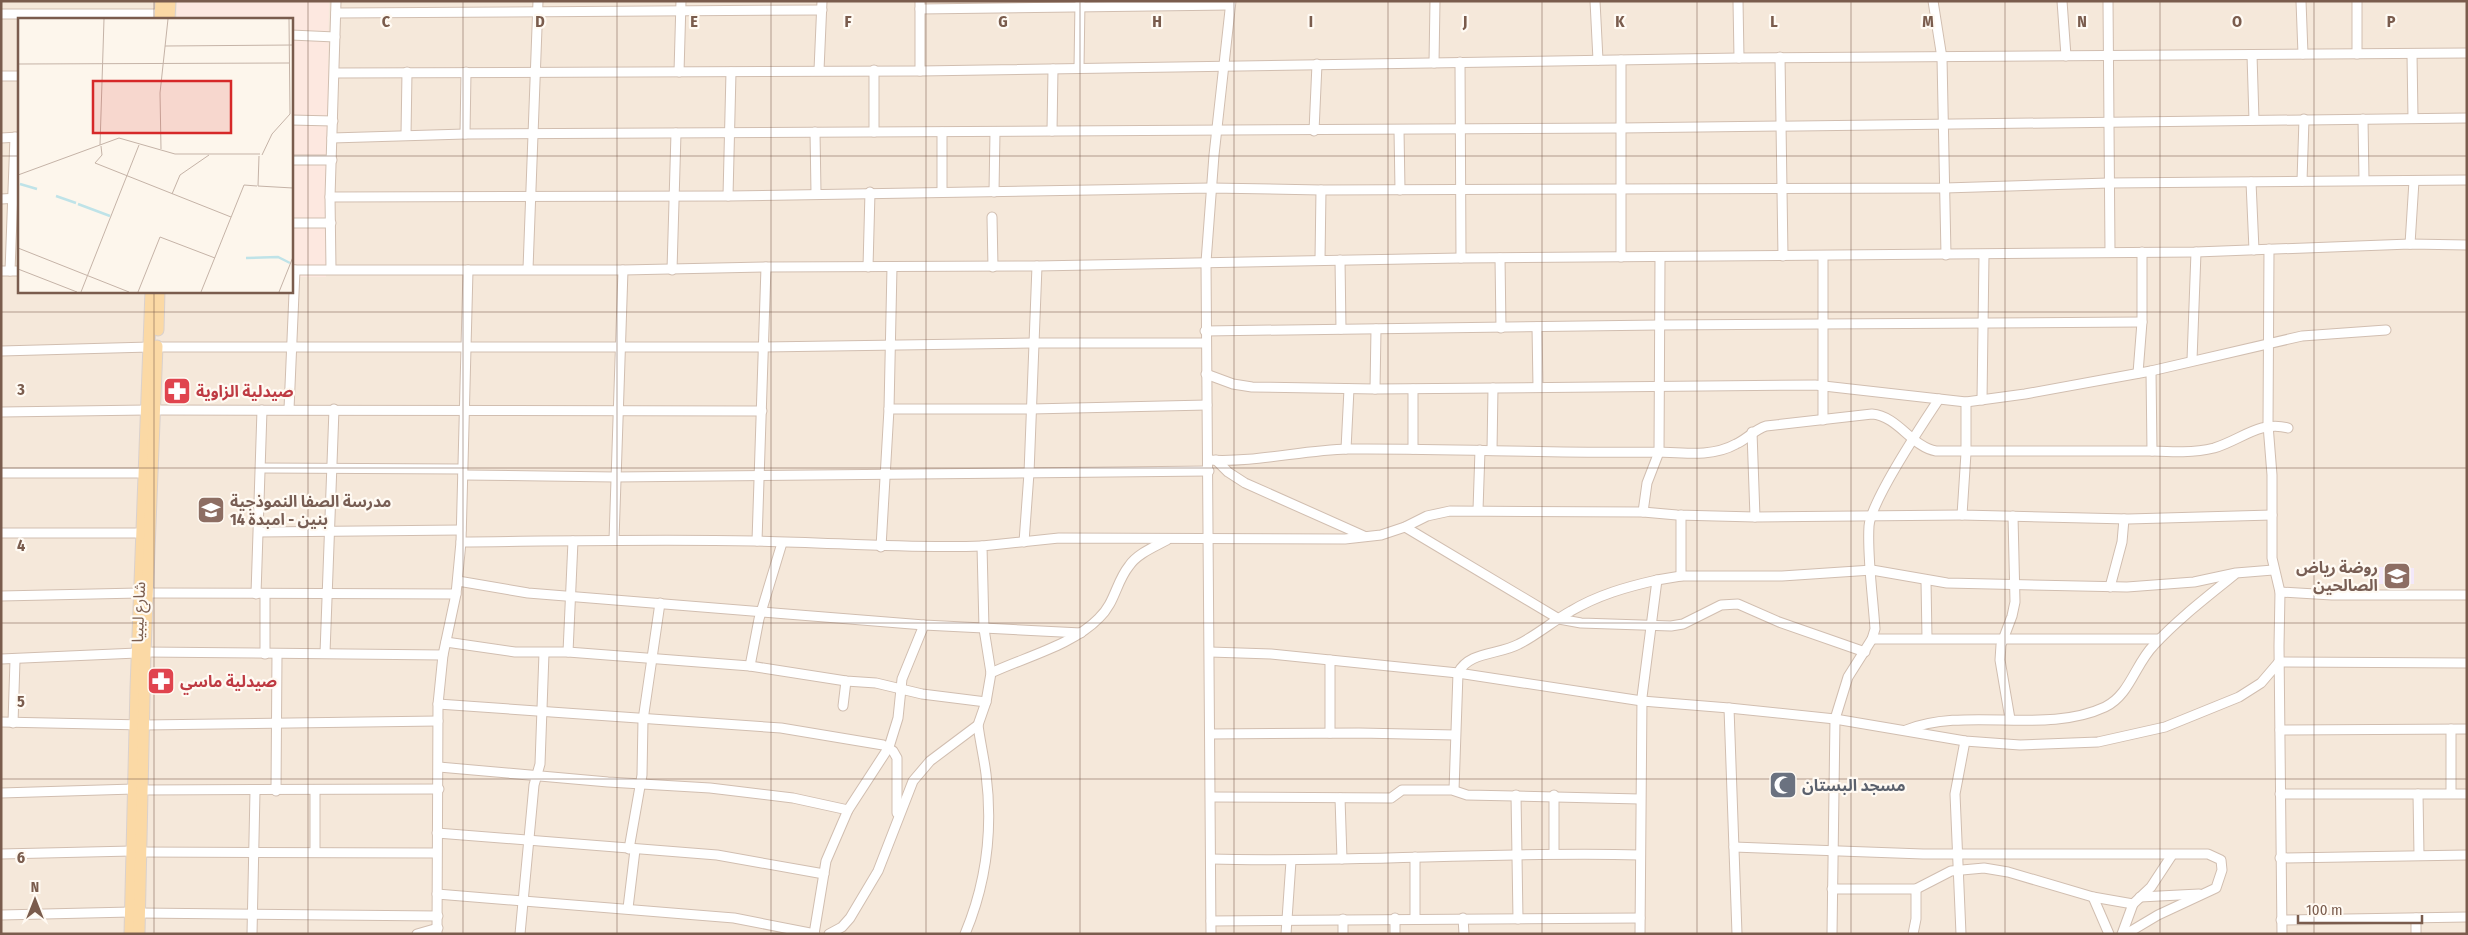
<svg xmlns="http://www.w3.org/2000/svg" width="2468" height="935" viewBox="0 0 2468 935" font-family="'Fira Sans Condensed','Noto Sans Arabic',sans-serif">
<rect width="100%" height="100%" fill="#fdf6ec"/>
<path fill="#f5e8da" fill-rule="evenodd" d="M1 1H2467V934H1ZM19 19H291V291H19Z"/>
<path fill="#fde8e0" d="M177 1H329L326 277H291V19H177Z"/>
<path fill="#f3e8fa" d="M2379 567 2414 568V584H2379Z"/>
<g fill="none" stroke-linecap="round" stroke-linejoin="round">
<g stroke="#d1beb0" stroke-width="11">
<g id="minor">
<path d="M1595 1 1598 60"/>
<path d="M1738 1 1739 58"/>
<path d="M1933 1 1942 58 1946 255"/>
<path d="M2062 1 2066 56"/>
<path d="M2108 1 2110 252"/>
<path d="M2301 1 2303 54"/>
<path d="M920 9 1230 5"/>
<path d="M336 13 822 10"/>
<path d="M1 14H160"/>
<path d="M291 35 335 37"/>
<path d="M2357 54V1"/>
<path d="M2412 54 2413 118"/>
<path d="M2252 55 2254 120"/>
<path d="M1780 57 1783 256"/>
<path d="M1460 62 1461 258"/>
<path d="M1434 63 1435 1"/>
<path d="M1079 68 1080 1"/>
<path d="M819 70 822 1"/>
<path d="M920 71V1"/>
<path d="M679 72 681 1"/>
<path d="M335 73 920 71 1739 58 2467 53"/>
<path d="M1 76H19"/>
<path d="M2363 119 2364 180"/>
<path d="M291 120 333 121"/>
<path d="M1399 130 1400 190"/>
<path d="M1052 131 1053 69"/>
<path d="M1314 131 1317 64"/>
<path d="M815 132 816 193"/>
<path d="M874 132V70"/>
<path d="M465 134 466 72"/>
<path d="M406 135 407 72"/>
<path d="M1 138 19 137"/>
<path d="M332 138 465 134 1621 128 2467 118"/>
<path d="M291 160H332"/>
<path d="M2302 181 2304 119"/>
<path d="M2251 182 2254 250"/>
<path d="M942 192V132"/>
<path d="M994 192 995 132"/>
<path d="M728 196 731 72"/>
<path d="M330 197 728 196 1211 188 1321 190 1945 188 2109 183 2467 180"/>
<path d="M1 199 18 198"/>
<path d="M992 217 993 267"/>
<path d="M291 223H331"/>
<path d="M2410 244 2414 181"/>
<path d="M2269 249 2268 425 2272 475V558L2280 592 2279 646 2282 934"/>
<path d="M1823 256V420"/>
<path d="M1621 257V60"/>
<path d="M1500 258 1501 328"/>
<path d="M1320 260 1321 190"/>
<path d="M1340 260 1341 329"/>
<path d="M868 267 870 192"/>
<path d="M331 269 330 197 336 1"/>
<path d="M528 269 538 1"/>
<path d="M291 270H623L766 267 1037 266 1461 258 2196 252 2410 244 2467 245"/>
<path d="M672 270 676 133"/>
<path d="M1 271H19"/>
<path d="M10 271 15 137"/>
<path d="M1537 327 1538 387"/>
<path d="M1205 331 1659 325 2142 322"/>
<path d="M157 347H764L1033 343H1205"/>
<path d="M1 351 150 347"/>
<path d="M2192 360 2196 252"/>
<path d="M2151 371 2152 451C2172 452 2194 453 2214 448 2241 440 2260 420 2288 428"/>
<path d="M2138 373 2142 322V252"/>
<path d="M1206 374 1233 384 1252 387 1375 389 1815 385 1966 402 2025 394 2151 371 2302 336 2386 330"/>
<path d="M1375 389 1376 329"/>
<path d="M1413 389V449"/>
<path d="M1982 400 1984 255"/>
<path d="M1966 402V453L1962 515 2128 519 2272 515"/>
<path d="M289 409 295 270"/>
<path d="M889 409H1031L1207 405"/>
<path d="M155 410 762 411"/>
<path d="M1 412 147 410"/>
<path d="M1752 432 1755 517"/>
<path d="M1346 449 1349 389"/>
<path d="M1492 450 1493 388"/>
<path d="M1208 460C1255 463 1302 450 1348 449 1452 448 1555 454 1659 452L1660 258"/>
<path d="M1216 460 1228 472 1245 483 1364 536"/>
<path d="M261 468 462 469"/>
<path d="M1 473H144"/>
<path d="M463 475 615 477 1209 471"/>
<path d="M1478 510 1480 450"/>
<path d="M1643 512 1677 515 1755 517 1962 515"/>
<path d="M1681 515V576"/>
<path d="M1405 527 1559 619 1581 623 1671 626 1683 624 1721 605 1738 604 1779 622 1865 652"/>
<path d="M259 532 461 530"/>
<path d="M1 533H142"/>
<path d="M614 540 623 270"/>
<path d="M757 541 766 267"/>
<path d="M461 542C559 541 656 539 754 541 830 542 906 549 982 546"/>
<path d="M1024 542 1029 473 1037 266"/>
<path d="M881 547 889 409 892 267"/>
<path d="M458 581 528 593 924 625 1081 633"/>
<path d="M1926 581 1927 638"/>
<path d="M2110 587 2122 542 2124 519"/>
<path d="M2280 592 2332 595H2467"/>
<path d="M148 593 456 594"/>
<path d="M256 594 262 410"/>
<path d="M1 596 139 593"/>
<path d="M1872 639H2159"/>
<path d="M446 642 515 652H568L750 666 846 681 876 683 922 694 986 702"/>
<path d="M145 652 443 655"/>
<path d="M568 652 573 541"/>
<path d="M1210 652 1271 654 1458 673 1642 701 1729 708 1835 719 1965 741 2020 745 2098 742 2165 727 2239 697 2261 683 2279 662"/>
<path d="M325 653 334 409"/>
<path d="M265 654V594"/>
<path d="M1 659 137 653"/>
<path d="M2279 662 2467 663"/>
<path d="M750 666 759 619 782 543"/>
<path d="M991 673 984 629 982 546 1059 538 1345 539 1381 535 1405 527 1427 516 1450 511 1643 512 1647 483 1659 452C1684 453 1713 457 1736 444 1747 439 1754 430 1766 426L1872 414C1898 416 1912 447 1936 451H2152"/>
<path d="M438 704 781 728 883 745 893 751 897 758V813"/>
<path d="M843 706 846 681"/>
<path d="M1729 708 1737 934"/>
<path d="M2010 719 2000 660 2001 645 2012 616 2015 602 2013 516"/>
<path d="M1 722 144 725 438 721"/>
<path d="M13 723 15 660"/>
<path d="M2451 729V793"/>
<path d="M1906 730C1967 706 2045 735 2105 707 2130 695 2135 664 2154 645 2178 619 2207 597 2234 575"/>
<path d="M2280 730 2467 729"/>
<path d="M1330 733V660"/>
<path d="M1210 734 1359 733 1455 735"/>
<path d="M439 767 608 782 710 788 793 798 848 810"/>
<path d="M142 790 439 789"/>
<path d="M1454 790 1458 673C1469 651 1499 655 1519 644 1537 635 1553 621 1571 611 1598 595 1626 587 1657 580"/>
<path d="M276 791 277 654"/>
<path d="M1 793 134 789"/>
<path d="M2280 794H2467"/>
<path d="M2418 794 2419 855"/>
<path d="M1516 795 1518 919"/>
<path d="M1554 795V853"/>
<path d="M1211 797 1391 798 1402 790H1452L1467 795 1640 799"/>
<path d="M1340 798 1342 859"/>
<path d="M437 833 717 855 824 874"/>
<path d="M1734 847 1923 854H2208L2221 860 2222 870 2216 888 2158 915 2126 934"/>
<path d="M629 849 642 775 643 720 660 603"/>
<path d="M315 851V790"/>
<path d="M141 852 436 853"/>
<path d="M1 854 132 851"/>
<path d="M2280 858 2467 855"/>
<path d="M1211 859C1354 863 1497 851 1640 855"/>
<path d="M1832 889H1916L1951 871 1984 868 2008 872 2093 897 2133 904"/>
<path d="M437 894 734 918 815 934"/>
<path d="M2093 897 2109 934"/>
<path d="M2140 897 2199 894"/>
<path d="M628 908 635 850"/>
<path d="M140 913 438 916"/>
<path d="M1 915 131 912"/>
<path d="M1415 918V857"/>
<path d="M1463 918 1464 934"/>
<path d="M2416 918V934"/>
<path d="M1343 919V934"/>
<path d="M2281 920 2467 917"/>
<path d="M1211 921 1640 918"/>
<path d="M252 934 255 791"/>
<path d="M417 934 438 928"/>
<path d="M437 934 438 704 443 655 456 594 461 542 468 270"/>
<path d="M520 934 534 785 540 764 544 653"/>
<path d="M814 934 826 861 848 810 889 747 898 718 902 679 924 625"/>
<path d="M829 934 842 927 850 918 878 871 913 781 930 761 978 725 986 702 991 673C1025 657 1073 645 1099 618 1115 603 1116 582 1129 566 1137 554 1154 547 1167 540"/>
<path d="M965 934C986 884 993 829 986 774 984 758 980 741 978 725"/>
<path d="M1211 934 1206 262 1214 155 1231 1"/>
<path d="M1286 934 1291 861"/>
<path d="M1395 934V918"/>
<path d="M1640 934 1642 697 1657 580 1681 576H1782L1872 570 1947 583 2127 587 2194 582 2236 573 2273 570"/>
<path d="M1832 934 1835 719 1848 677 1872 639 1875 629C1873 597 1867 556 1869 526 1871 501 1923 423 1939 399"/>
<path d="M1913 934 1916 919V889"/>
<path d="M1961 934 1955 794 1965 741"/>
<path d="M2122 934 2133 904 2151 887 2172 855"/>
</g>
</g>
<g stroke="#dad1cd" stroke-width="13">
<g id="major">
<path d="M160 19 161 1"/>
<path d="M169 19 170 1"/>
<path d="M158 330 159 291"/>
<path d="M130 934 136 688 151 291"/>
<path d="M139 934 145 652 157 346"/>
</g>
</g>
<use href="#minor" stroke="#fff" stroke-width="9"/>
<use href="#major" stroke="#fbd9a5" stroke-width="11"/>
</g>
<path fill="none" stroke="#7a5c4d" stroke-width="1" stroke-opacity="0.55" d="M154 1V19M308 1V934M463 1V934M617 1V934M771 1V934M926 1V934M1080 1V934M1234 1V934M1388 1V934M1542 1V934M1697 1V934M1851 1V934M2005 1V934M2160 1V934M2314 1V934M1 156H19M291 156H2467M154 291V934M1 312H2467M1 468H2467M1 623H2467M1 779H2467"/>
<defs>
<g id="pharmacy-square" transform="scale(1.4375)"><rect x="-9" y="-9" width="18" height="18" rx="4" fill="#e0444e" stroke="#fffaf3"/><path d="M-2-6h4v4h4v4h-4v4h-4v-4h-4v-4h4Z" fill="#fff"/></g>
<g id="school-square" transform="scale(1.4375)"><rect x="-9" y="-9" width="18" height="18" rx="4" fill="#8d6e63" stroke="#fffaf3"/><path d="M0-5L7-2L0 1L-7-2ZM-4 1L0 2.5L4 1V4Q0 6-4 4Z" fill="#fff"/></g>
<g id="mosque-square" transform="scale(1.4375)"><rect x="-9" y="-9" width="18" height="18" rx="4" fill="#6b7280" stroke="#fffaf3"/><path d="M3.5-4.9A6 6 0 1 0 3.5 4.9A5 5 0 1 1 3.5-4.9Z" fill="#fff"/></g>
</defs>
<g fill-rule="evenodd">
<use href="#pharmacy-square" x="177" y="391"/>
<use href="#school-square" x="211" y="510"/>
<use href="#school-square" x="2397" y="576"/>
<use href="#pharmacy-square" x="161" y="681"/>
<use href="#mosque-square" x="1783" y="785"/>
</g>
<g text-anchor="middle" stroke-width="4.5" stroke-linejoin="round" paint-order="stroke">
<g font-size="16" font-weight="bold" fill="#be3a42" stroke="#fffaf3" text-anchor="start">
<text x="196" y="397">صيدلية الزاوية</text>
<text x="180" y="687">صيدلية ماسي</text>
</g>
<g font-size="16" font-weight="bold" fill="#785e54" stroke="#fffaf3" text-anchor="start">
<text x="230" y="507">مدرسة الصفا النموذجية<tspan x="230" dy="18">بنين - امبدة 14</tspan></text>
<text x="2378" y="573" text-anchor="end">روضة رياض<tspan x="2378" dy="18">الصالحين</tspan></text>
</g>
<g font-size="16" fill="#7a5c4d" stroke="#fffaf3">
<text transform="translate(138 612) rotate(-88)" y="6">شارع ليبيا</text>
</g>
<g font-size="16" font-weight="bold" fill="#5b616d" stroke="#fffaf3" text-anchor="start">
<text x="1802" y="791">مسجد البستان</text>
</g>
</g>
<g transform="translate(18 18)">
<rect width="275" height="275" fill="#fdf6ec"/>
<path fill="none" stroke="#bfe3e8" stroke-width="2.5" d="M2 166 19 171M38 178 58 185M60 186 92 198M228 240 260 239 272 245"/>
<path fill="none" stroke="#c5b3a7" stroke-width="1" d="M147 28 275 27M0 46 271 45M82 127 86 1M83 128 84 137 77 145 213 199M143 131 142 75 150 1M244 137 254 116 272 96 271 1M241 138 240 168 275 170M0 157 101 120 157 136H242M154 176 162 157 191 137M0 230 111 274M0 251 59 274M63 274 121 127M120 274 142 219 197 240M183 274 226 167 239 168M261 274 275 239"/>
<path fill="#d62828" fill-opacity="0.15" stroke="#d62828" stroke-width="2.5" d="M75 63H213V115H75Z"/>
<rect width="275" height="275" fill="none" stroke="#7a5c4d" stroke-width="2.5"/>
</g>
<g font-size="16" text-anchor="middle" font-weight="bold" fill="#7a5c4d" stroke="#fffaf3" stroke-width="4.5" stroke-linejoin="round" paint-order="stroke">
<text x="386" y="27">C</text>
<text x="540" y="27">D</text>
<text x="694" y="27">E</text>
<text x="848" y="27">F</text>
<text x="1003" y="27">G</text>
<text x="1157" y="27">H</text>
<text x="1311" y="27">I</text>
<text x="1465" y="27">J</text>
<text x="1620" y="27">K</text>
<text x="1774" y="27">L</text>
<text x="1928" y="27">M</text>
<text x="2082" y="27">N</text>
<text x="2237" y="27">O</text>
<text x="2391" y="27">P</text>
<text x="21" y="395">3</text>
<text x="21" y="551">4</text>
<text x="21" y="707">5</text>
<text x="21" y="863">6</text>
</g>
<rect width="2468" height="935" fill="none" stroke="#7a5c4d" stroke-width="5"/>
<g transform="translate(35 900)" stroke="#fffaf3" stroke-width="4" paint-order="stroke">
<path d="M0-4L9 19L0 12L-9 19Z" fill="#7a5c4d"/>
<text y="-8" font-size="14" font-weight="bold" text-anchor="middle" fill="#7a5c4d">N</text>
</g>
<path d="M2298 915v8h124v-8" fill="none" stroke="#7a5c4d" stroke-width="2.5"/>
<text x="2306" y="915" font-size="15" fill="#7a5c4d" stroke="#fffaf3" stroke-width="4" paint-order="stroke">100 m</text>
</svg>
